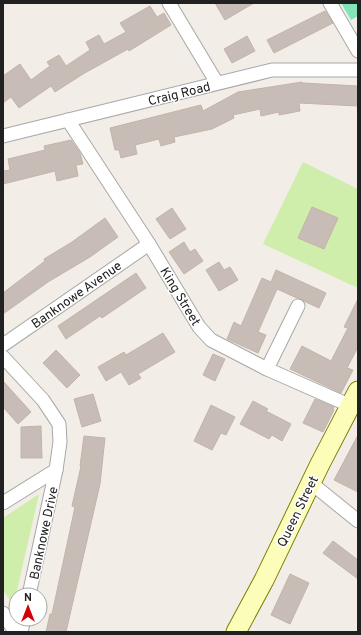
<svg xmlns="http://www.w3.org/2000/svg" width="361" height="635" viewBox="0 0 361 635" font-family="Overpass,sans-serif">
<rect width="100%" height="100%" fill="#f2eee7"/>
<g fill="#cfedab">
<path d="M303 162 358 189V288L263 244Z"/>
<path d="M39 494 16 595 14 606 3 590V518Z"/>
</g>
<path fill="#82e4b9" d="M341 3H358V16L351 20Z"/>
<g fill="#c7bdb6" stroke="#c4b3a9">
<path d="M215 3H254L225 20Z"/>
<path d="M150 6 157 17 164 13 171 25 129 51 128 49 83 74 55 92 51 86 19 108 11 97 3 103V76L20 64 31 80 50 66 47 62 59 55 66 66 90 50 86 42 99 35 104 44 126 32 120 23Z"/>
<path d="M325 11 333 23 274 53 267 40Z"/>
<path d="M247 36 255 51 232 63 224 49Z"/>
<path d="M302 82 303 83 358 86V106L299 103 300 111 279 115V112L261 116 260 109 233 115 234 118 212 129 174 137 175 142 161 146 159 139 135 145 137 154 121 158 119 150H115L110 128 201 105 203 111 238 92Z"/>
<path d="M71 140 80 153 83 164 76 165 78 176 57 181 55 171 3 184V171L10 170 8 159 45 150 44 146Z"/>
<path d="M312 207 338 218 324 249 298 238Z"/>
<path d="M172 208 186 229 170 239 156 219Z"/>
<path d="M105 218 118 237 90 257 48 282 3 314V293L45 261 44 259 72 242Z"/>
<path d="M184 242 190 252 195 249 203 261 184 274 169 252Z"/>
<path d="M219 262 224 270 230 267 238 280 219 291 206 270Z"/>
<path d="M276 270 326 293 319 308 277 289 258 332 266 335 258 353 227 339 234 322 241 326 262 278 271 282Z"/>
<path d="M136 273 146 288 102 318 100 316 66 339 58 326Z"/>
<path d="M358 299V347L347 368 353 370 341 393 290 369 302 346 331 361 348 328 344 327Z"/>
<path d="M163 333 175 352 138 374 141 378 129 385 121 372 106 381 98 367 124 352 126 355Z"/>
<path d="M56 350 80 375 67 388 43 363Z"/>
<path d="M213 354 225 359 215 381 203 375Z"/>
<path d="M3 381 31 412 18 424 3 407Z"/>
<path d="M93 394 101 421 82 427 74 399Z"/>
<path d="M315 399 334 407 333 409 334 410 323 432 303 423Z"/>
<path d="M253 401 268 409 266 411 291 424 282 441 272 435 269 439 240 424Z"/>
<path d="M211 405 235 417 226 435 221 433 212 450 194 441Z"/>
<path d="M41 426 42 458H21V427Z"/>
<path d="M358 435V492L334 480Z"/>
<path d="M84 436 105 438 100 484 66 632H46L50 614H52L75 507 72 506 81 466H80Z"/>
<path d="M333 541 358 560V579L323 553Z"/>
<path d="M290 574 309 583 290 624 271 615Z"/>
</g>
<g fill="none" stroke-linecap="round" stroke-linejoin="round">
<g stroke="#a8a8a8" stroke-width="15">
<g id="minor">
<path d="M169 3 217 83"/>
<path d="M330 3 358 51"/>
<path d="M68 120 149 244 199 327 211 340 267 369 351 406"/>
<path d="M3 136 272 70H358"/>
<path d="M3 345 149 244"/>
<path d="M3 357 43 400 59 424 60 442 56 470 29 595"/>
<path d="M267 369 298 306"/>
<path d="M311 483 358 521"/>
<path d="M3 503 56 470"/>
<path d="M3 613 15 632"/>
<path d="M21 632 24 619"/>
</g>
</g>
<g stroke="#788000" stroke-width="21">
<path id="secondary" d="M236 632 264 580 320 464 358 391"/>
</g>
<use href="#minor" stroke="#fff" stroke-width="13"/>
<use href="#secondary" stroke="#fdfdba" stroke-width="19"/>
</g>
<g text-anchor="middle" stroke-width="3" stroke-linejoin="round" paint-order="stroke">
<g font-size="13" fill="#212121" stroke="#fff">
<text transform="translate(179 93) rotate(-14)" y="5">Craig Road</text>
<text transform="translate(76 294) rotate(-35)" y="5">Banknowe Avenue</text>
<text transform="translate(181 296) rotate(59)" y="5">King Street</text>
<text transform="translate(297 511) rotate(-64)" y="5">Queen Street</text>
<text transform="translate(43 533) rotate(-78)" y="5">Banknowe Drive</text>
</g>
</g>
<rect width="361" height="635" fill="none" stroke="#212121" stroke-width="8"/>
<g transform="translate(28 607)"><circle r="19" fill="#ffffff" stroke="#a6a6a6"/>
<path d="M0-3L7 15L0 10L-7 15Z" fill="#d2000a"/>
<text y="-6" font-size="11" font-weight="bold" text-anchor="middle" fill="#212121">N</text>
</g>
</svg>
